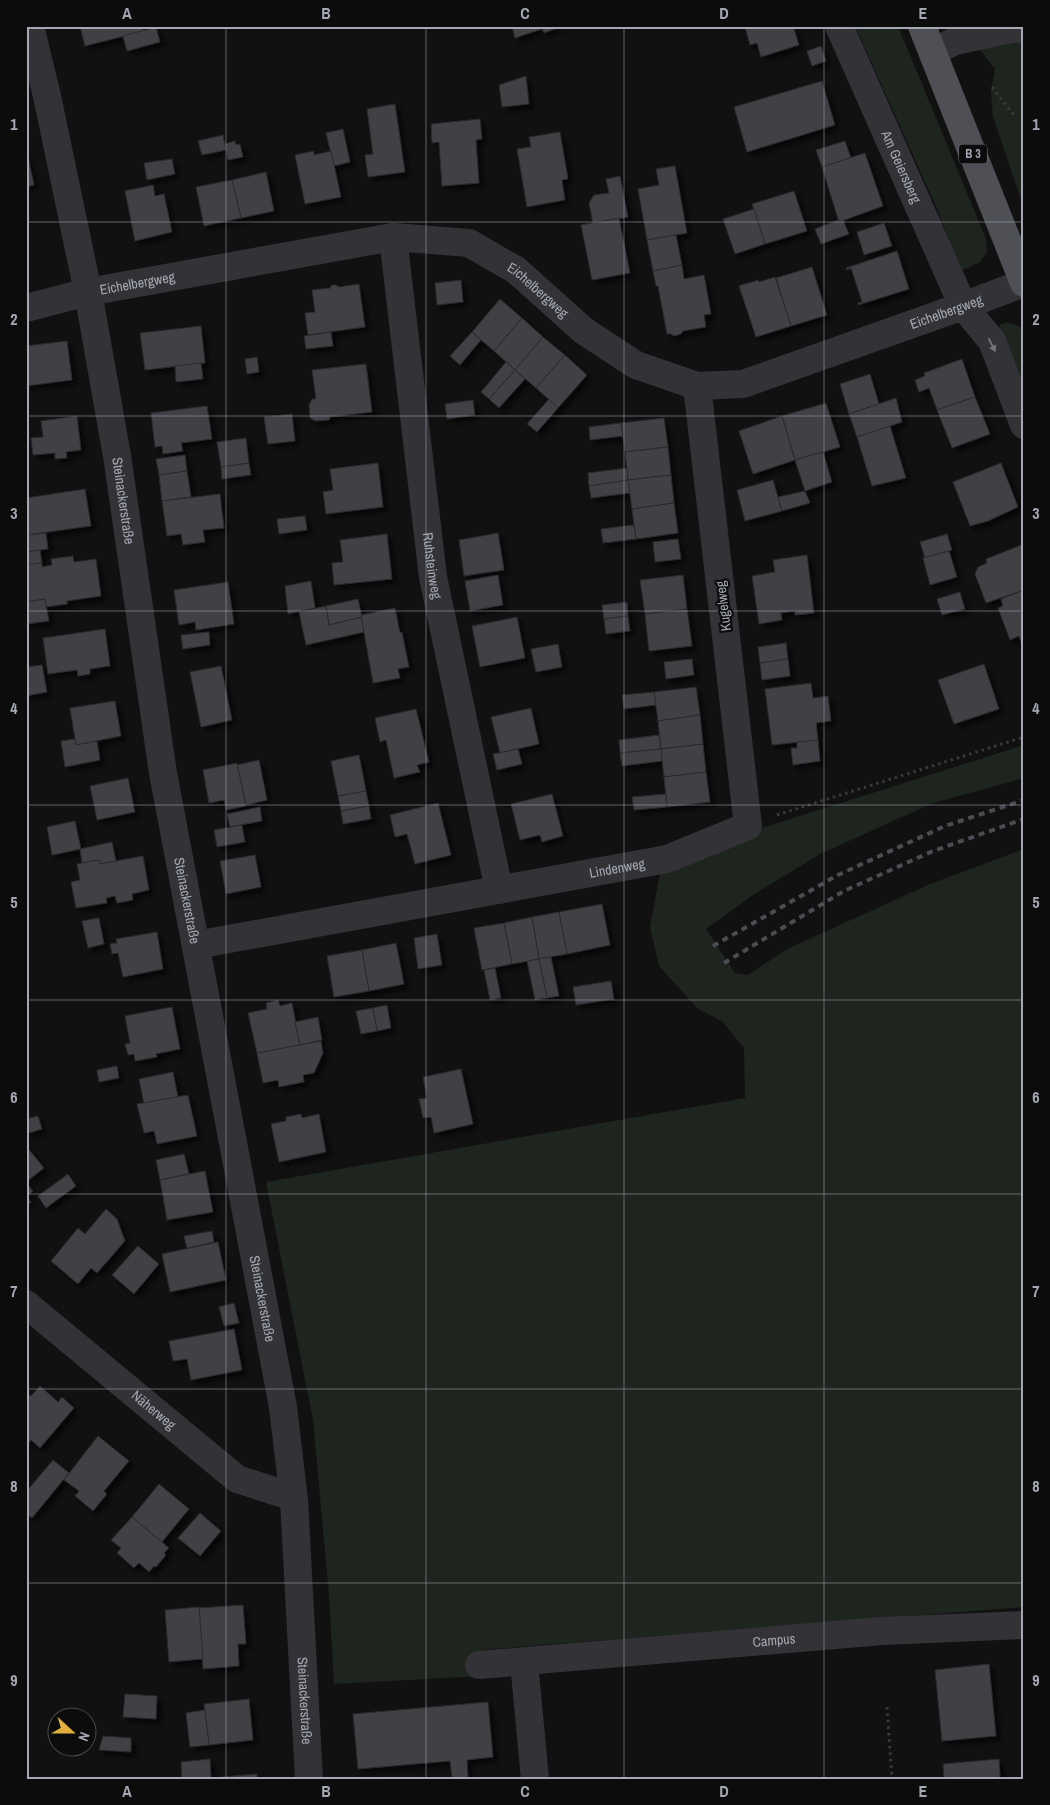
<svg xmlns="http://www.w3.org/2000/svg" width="1050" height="1805" viewBox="0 0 1050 1805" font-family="'Archivo Narrow',sans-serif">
<defs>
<filter id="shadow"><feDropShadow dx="4.5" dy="4.5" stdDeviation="2.5" flood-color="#0009"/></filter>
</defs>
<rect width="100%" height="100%" fill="#111112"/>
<g fill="#1e251f">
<path d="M855 26H898L986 239 987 251 980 262 961 271 935 204Z"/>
<path d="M1024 26V208L993 117 991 91 995 69 966 32Z"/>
<path d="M1008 322 1020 327 1024 337V404L996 331 1001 324Z"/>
<path d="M1024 745V778L933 803 820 854 753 895 706 929 735 973 748 975 787 949 930 884 1024 849V1607L481 1650 482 1676 334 1684 329 1595 313 1420 266 1182 745 1098 744 1048 722 1021 698 1009 659 966 650 927 660 874 749 832Z"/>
</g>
<g fill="#404145" stroke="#2b2b2e" filter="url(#shadow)">
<path d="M80 26H143L144 31 85 46Z"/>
<path d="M512 26H563L544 33 542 29 515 38Z"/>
<path d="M748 26H793L799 45 761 57 757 43 750 45 745 27Z"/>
<path d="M156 27 160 42 127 51 123 36Z"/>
<path d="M821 46 826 61 812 66 807 51Z"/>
<path d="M526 76 529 104 502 107 499 85Z"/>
<path d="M822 81 835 125 747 152 734 107Z"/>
<path d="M395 104 405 172 368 177 365 155 373 154 367 109Z"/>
<path d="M480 119 482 139 476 140 479 183 442 186 439 142 432 143 431 124Z"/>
<path d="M343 129 350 162 334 166 326 133Z"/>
<path d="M560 132 568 179 562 180 565 200 527 207 517 149 531 147 529 137Z"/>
<path d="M223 135 226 150 202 155 198 141Z"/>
<path d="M235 141 236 145 240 144 243 157 228 160 225 144Z"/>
<path d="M845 141 851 158 822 167 816 150Z"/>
<path d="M314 151V155L331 151 341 197 305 204 295 155Z"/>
<path d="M865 153 883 206 839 222 822 167Z"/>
<path d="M28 157 34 185 26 187V158Z"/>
<path d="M172 159 175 174 147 180 144 163Z"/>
<path d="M675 166 687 233 647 240 638 189 659 185 656 169Z"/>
<path d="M266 172 274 211 241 218 232 180Z"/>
<path d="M620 176 628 217 593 224 589 203 594 195 609 193 606 179Z"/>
<path d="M232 180 241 218 204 226 196 187Z"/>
<path d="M153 185 155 196 164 194 172 232 135 241 125 191Z"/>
<path d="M794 191 807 231 765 244 752 204Z"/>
<path d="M754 209 765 244 735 254 723 219Z"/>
<path d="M619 218 630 273 592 280 581 225Z"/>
<path d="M838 220 839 222 843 220 849 234 821 244 815 229Z"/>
<path d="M884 223 892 246 864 255 857 232Z"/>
<path d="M676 235 682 265 653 271 647 240Z"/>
<path d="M897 251 909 289 858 305V303L862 302 851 268 847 270 846 268Z"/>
<path d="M682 265 684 279 704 275 711 314 704 315 706 327 683 331 681 334 674 336 671 334H667L658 286H656L653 271Z"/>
<path d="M812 267 827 315 791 326 776 278Z"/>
<path d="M775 277 791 326 756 337 739 286 758 280 759 282Z"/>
<path d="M461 280 463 302 437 305 435 283Z"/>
<path d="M359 284 365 327 308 335 305 313 315 312 312 290 330 288 332 285H336L339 287Z"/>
<path d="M500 299 522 318 494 351 472 332Z"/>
<path d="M522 318 543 337 515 370 494 351Z"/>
<path d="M201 326 205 363 145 370 140 333Z"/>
<path d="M331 332 333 346 306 349 304 336Z"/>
<path d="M472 332 481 340 460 365 450 356Z"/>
<path d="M543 337 565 355 536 388 515 370Z"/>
<path d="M67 341 72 380 26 386V346Z"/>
<path d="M565 355 587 375 558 408 536 388Z"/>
<path d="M257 357 259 372 247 374 245 359Z"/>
<path d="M962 359 975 397 937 410 929 388 919 392 915 380 925 376 924 373Z"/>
<path d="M506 362 515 370 489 399 481 392Z"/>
<path d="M201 363 203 379 176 382 175 366Z"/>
<path d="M366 364 372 412 330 417 329 420 315 421 310 418 309 405 312 399H316L312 370Z"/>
<path d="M515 370 525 379 499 408 489 399Z"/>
<path d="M870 374 879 404 849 414 840 384Z"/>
<path d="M975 397 990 434 952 448 937 410Z"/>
<path d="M896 398 902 422 857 437 849 414Z"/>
<path d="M549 399 558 408 537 432 527 424Z"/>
<path d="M473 400 475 415 447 419 445 404Z"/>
<path d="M826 403 840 447 795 460 782 416Z"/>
<path d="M207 406 212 439 181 443 183 451 163 454 162 446 155 447 151 413Z"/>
<path d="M292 414 295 441 268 444 264 417Z"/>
<path d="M77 416 81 450 66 452 67 458 55 459V453L33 455 31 438 43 437 41 421Z"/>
<path d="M782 416 795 460 753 474 739 431Z"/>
<path d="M664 418 668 447 625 452 621 423Z"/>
<path d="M621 423 623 436 590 440 589 427Z"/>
<path d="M890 426 906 478 872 486 857 437Z"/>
<path d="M246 438 249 463 221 467 217 442Z"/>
<path d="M668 447 671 475 628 480 625 452Z"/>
<path d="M823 452 832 482 805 491 795 460Z"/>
<path d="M185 455 187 471 159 475 156 459Z"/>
<path d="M249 463 251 475 222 479 221 467Z"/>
<path d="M378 463 383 507 326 514 323 492 333 490 330 469Z"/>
<path d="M1001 463 1018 507 988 521 970 526 953 482Z"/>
<path d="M627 468 628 480 589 486 588 473Z"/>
<path d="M187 471 191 497 162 501 159 475Z"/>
<path d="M671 475 674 503 632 509 628 480Z"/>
<path d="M628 480 630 493 591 498 589 486Z"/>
<path d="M773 480 782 511 745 521 737 490Z"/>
<path d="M85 489 91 526 26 535V498Z"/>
<path d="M805 491 810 503 782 511 778 497Z"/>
<path d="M220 494 224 528 203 530 205 542 183 545 181 534 167 536 162 501Z"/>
<path d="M674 503 678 533 636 539 632 509Z"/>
<path d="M305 516 307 530 279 534 277 519Z"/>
<path d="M634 525 636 539 603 543 601 529Z"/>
<path d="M46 533 48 549 26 552V535Z"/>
<path d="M498 533 504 570 464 576 459 540Z"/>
<path d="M387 534 392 579 334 585 332 563 343 562 340 540Z"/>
<path d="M947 534 952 550 925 558 920 542Z"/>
<path d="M678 539 681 559 655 562 653 542Z"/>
<path d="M1024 544V590L986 603 975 574 978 567 987 563 986 559Z"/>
<path d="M40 550 42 563 27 565 26 552Z"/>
<path d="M949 551 957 577 930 585 923 558Z"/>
<path d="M807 555 814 613 795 615V611L781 613 782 620 759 624 752 576 775 572 773 560Z"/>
<path d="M73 556 74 562 96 559 101 596 67 601V604L46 607 45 599 26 602V565L42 563V567L52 565 51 559Z"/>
<path d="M498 575 503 605 470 611 465 581Z"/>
<path d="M683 575 687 609 645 614 640 580Z"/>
<path d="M311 581 315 608 288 614 285 586Z"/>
<path d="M228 582 234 624 196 630 195 622 179 625 174 590Z"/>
<path d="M1024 590V648H1023L1019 636 1010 640 998 608 1003 606 1001 599Z"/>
<path d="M960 592 965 609 942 615 937 599Z"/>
<path d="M45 599 49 621 26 624V602Z"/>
<path d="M358 599 362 617 329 625 326 606Z"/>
<path d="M627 602 628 616 604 619 602 605Z"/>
<path d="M326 606 329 625 362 617 364 632 306 645 299 612Z"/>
<path d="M395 608 400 633 402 632 409 667 398 669 400 678 373 683 361 615Z"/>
<path d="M687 609 692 646 649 651 645 614Z"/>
<path d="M628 616 630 631 606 634 604 619Z"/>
<path d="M517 617 525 658 480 667 472 626Z"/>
<path d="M105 629 110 666 90 669V674L78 676 77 670 48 674 43 638Z"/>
<path d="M209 632 210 645 183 649 181 635Z"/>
<path d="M786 643 788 659 760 663 758 647Z"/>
<path d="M558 644 562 667 536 672 531 649Z"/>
<path d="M692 659 694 675 666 679 664 662Z"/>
<path d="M788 659 790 676 762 680 760 663Z"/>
<path d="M984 664 999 709 954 724 938 680Z"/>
<path d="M42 665 47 692 26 696V667Z"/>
<path d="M221 666 232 720 201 727 190 672Z"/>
<path d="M811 683 813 698 828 696 831 721 816 723 818 740 772 745 765 689Z"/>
<path d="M696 687 700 715 658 721 654 692Z"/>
<path d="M654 692 656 705 624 709 622 695Z"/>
<path d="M115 701 121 736 76 745 70 708Z"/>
<path d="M531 708 539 744 500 753 491 717Z"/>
<path d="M416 709 429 762 417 765 420 772 394 778 386 740 380 742 375 718Z"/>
<path d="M700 715 703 744 661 749 658 721Z"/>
<path d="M659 735 661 749 620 753 619 740Z"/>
<path d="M75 739 76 745 97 741 100 760 65 767 61 741Z"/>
<path d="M818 740 820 761 793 765 791 748H797V742Z"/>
<path d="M703 744 706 772 664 777 661 749Z"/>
<path d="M518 749 522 764 497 770 493 754Z"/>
<path d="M661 749 662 761 622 766 620 753Z"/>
<path d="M359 755 366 791 338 796 331 761Z"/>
<path d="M259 760 267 800 246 805 237 765Z"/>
<path d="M237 763 246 806 226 810 224 800 209 803 203 770Z"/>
<path d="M706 772 710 802 667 807 664 777Z"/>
<path d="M128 778 135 812 97 820 90 786Z"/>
<path d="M366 791 369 806 341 811 338 796Z"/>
<path d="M552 794 563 836 542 842 540 835 520 840 511 804Z"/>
<path d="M666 794 667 807 634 810 632 797Z"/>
<path d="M438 803 451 855 415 864 407 834 395 837 390 815Z"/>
<path d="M369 806 371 819 343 824 341 811Z"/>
<path d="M260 807 262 821 230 827 227 814Z"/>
<path d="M75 821 81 849 52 855 47 827Z"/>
<path d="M242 825 245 842 217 847 214 830Z"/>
<path d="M112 842 116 861 100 864 99 860 82 863 80 849Z"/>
<path d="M255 855 261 887 226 894 220 861Z"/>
<path d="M143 856 149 890 132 894 133 900 117 903 115 896 106 898 107 903 76 908 71 882 80 880 77 864 99 860 100 864Z"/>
<path d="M602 904 610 945 567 954 559 912Z"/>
<path d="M559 912 567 954 539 959 532 917Z"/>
<path d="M532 917 539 959 512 964 504 923Z"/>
<path d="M99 918 104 944 88 948 82 921Z"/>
<path d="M504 923 512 964 482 970 474 928Z"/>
<path d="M157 932 163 969 123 977 118 953 112 954 110 944 117 943 116 939Z"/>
<path d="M437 934 442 965 418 969 414 938Z"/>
<path d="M396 943 404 984 369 991 362 950Z"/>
<path d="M362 950 369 991 334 997 327 956Z"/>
<path d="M551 957 559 996 547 998 539 959Z"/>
<path d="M539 959 547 998 535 1000 527 961Z"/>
<path d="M495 968 501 998 490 1000 484 970Z"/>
<path d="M611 981 614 999 576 1005 573 987Z"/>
<path d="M278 1000 280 1006 292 1003 300 1045 257 1053 248 1013 267 1009 266 1003Z"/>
<path d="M387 1005 391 1028 377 1031 373 1008Z"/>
<path d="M172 1007 180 1049 156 1054 157 1057 135 1061 134 1054 128 1055 125 1044 130 1043 125 1016Z"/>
<path d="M373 1008 377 1031 361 1034 356 1011Z"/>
<path d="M318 1017 322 1040 300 1045 295 1022Z"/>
<path d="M321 1041 323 1053 314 1073 303 1075 304 1082 279 1087 278 1080 263 1083 257 1053Z"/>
<path d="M117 1066 119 1078 99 1082 97 1070Z"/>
<path d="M461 1069 473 1124 434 1133 431 1117 423 1118 419 1099 427 1098 423 1077Z"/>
<path d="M173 1072 178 1097 144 1104 139 1079Z"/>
<path d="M188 1095 197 1136 157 1144 154 1131 144 1133 137 1104Z"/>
<path d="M301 1114 302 1118 319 1114 326 1152 279 1162 271 1124 286 1121V1117Z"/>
<path d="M38 1116 42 1129 26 1134V1119Z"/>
<path d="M26 1146 44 1168 26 1182Z"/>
<path d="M184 1154 189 1174 160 1180 156 1160Z"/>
<path d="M205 1171 213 1212 167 1220 160 1180Z"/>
<path d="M68 1174 76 1186 46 1208 38 1196Z"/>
<path d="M26 1183 33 1191 27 1197 31 1202 26 1206Z"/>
<path d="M106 1209 117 1219 125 1241 97 1273 91 1268 78 1284 51 1261 78 1228 85 1234Z"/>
<path d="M212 1231 214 1242 187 1248 184 1236Z"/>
<path d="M218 1242 226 1280 170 1292 162 1254Z"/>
<path d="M138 1246 159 1264 134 1294 112 1275Z"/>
<path d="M234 1303 239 1323 224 1326 219 1307Z"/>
<path d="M234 1329 242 1370 191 1380 187 1359 173 1361 169 1341Z"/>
<path d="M40 1386 58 1402 62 1397 74 1408 40 1448 31 1440 26 1446V1392L31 1396Z"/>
<path d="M98 1436 129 1461 104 1491 107 1494 93 1511 75 1496 79 1491 64 1480Z"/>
<path d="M53 1460 69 1473 32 1518 26 1513V1492Z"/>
<path d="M159 1484 189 1509 162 1542 132 1517Z"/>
<path d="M200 1513 221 1531 200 1556 178 1538Z"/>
<path d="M132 1517 169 1548 164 1553 166 1555 156 1567 154 1566 149 1572 139 1563 134 1568 117 1553 121 1548 111 1540Z"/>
<path d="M243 1605 246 1644H238L239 1666 203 1669 199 1608Z"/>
<path d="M199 1607 203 1659 169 1662 165 1610Z"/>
<path d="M989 1664 996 1736 942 1741 935 1670Z"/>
<path d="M125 1694 157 1696 156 1719 123 1717Z"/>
<path d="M249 1699 253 1740 209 1745 204 1704Z"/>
<path d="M488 1702 493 1757 467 1760 468 1779H452L450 1761 358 1769 353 1714Z"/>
<path d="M205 1710 209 1745 190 1747 186 1713Z"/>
<path d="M103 1736 131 1738V1752L99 1750Z"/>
<path d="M210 1759 211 1778 257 1774V1779H182L181 1762Z"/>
<path d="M999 1759 1000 1776 999 1777V1779H944L943 1764Z"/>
</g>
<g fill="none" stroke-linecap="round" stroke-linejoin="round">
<g stroke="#393a3e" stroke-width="3" stroke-dasharray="2.5 4" stroke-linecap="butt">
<path d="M992 87 1016 118"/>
<path d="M777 815 1024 737"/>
<path d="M887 1707 892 1779"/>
</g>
<g stroke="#333337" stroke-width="28">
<path id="s1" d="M30 26 47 96 88 292 117 456 163 773 283 1407 294 1500 309 1779"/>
<path id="s2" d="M839 26 963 306 992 341 1024 425"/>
<path d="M933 52 955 41 1011 29 1024 28"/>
<path id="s3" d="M393 237 433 577 499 890"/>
<path id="s4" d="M26 308 88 292 393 237 469 243 516 270 584 331 636 365 697 386 743 384 963 306 1024 283"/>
<path id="s5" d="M196 945 667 859 748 826 697 386"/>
<path id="s6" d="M26 1304 237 1479 293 1497"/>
<path d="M524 1662 535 1779"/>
<path id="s7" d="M479 1665 882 1631 1024 1625"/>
</g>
<path stroke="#4f5056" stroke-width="28" d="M922 26 1024 283"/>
<g stroke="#4c4d52" stroke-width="4" stroke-dasharray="6 5" stroke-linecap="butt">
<path d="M713 946 838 875 945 826 1024 800"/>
<path d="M724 963 844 891 933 851 1024 819"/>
</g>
</g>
<defs><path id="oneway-solid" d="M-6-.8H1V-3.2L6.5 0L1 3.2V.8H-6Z" transform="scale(1.25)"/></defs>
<use fill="#71737b" href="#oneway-solid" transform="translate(992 345) rotate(63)"/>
<path fill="none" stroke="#a4a8b2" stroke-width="1" stroke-opacity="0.55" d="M226 26V1779M426 26V1779M624 26V1779M824 26V1779M26 222H1024M26 416H1024M26 611H1024M26 805H1024M26 1000H1024M26 1194H1024M26 1389H1024M26 1583H1024"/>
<g text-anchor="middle" stroke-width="4.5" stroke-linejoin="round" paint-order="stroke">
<rect fill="#0c0c0d" stroke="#767980" stroke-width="1" x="959" y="144.5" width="28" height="19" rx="4"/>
<g font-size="12" font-weight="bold" fill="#a4a8b2">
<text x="973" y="158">B 3</text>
</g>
<g font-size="14" fill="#a4a8b2" stroke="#0c0c0d">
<text dy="5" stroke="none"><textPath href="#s2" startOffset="154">Am Geiersberg</textPath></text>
<text dy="5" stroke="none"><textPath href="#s4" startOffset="114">Eichelbergweg</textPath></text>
<text dy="5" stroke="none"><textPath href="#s4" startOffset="534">Eichelbergweg</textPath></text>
<text dy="5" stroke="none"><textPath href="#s4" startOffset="984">Eichelbergweg</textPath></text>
<text dy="5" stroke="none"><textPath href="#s1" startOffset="484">Steinackerstraße</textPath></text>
<text dy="5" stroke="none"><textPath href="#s3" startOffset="331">Ruhsteinweg</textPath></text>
<text transform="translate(723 606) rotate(-97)" y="5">Kugelweg</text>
<text dy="5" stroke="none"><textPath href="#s5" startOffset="428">Lindenweg</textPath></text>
<text dy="5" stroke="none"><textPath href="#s1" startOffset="889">Steinackerstraße</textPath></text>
<text dy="5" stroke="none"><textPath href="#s1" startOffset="1294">Steinackerstraße</textPath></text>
<text dy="5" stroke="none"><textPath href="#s6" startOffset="166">Näherweg</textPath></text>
<text dy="5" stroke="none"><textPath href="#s7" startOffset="296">Campus</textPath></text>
<text dy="5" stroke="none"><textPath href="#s1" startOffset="1699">Steinackerstraße</textPath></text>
</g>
</g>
<rect width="1050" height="1805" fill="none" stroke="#0c0c0d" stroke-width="55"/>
<g transform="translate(72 1732) rotate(111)"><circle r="24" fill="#0c0c0d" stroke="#494a4f"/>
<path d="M0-4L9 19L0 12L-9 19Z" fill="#e1af3b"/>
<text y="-8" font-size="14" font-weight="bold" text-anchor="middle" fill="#a4a8b2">N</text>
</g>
<rect x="28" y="28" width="994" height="1750" fill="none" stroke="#a4a8b2" stroke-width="2"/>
<g font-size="16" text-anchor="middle" font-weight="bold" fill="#a4a8b2">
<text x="127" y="19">A</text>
<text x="326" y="19">B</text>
<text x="525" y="19">C</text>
<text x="724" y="19">D</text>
<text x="923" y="19">E</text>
<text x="14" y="130">1</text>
<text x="1036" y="130">1</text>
<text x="14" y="325">2</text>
<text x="1036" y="325">2</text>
<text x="14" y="519">3</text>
<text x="1036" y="519">3</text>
<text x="14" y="714">4</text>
<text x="1036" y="714">4</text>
<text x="14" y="908">5</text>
<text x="1036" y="908">5</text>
<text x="14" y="1103">6</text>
<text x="1036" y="1103">6</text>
<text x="14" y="1297">7</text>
<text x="1036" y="1297">7</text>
<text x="14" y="1492">8</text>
<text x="1036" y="1492">8</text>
<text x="14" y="1686">9</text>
<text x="1036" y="1686">9</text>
<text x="127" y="1797">A</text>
<text x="326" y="1797">B</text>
<text x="525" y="1797">C</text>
<text x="724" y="1797">D</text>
<text x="923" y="1797">E</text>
</g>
</svg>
